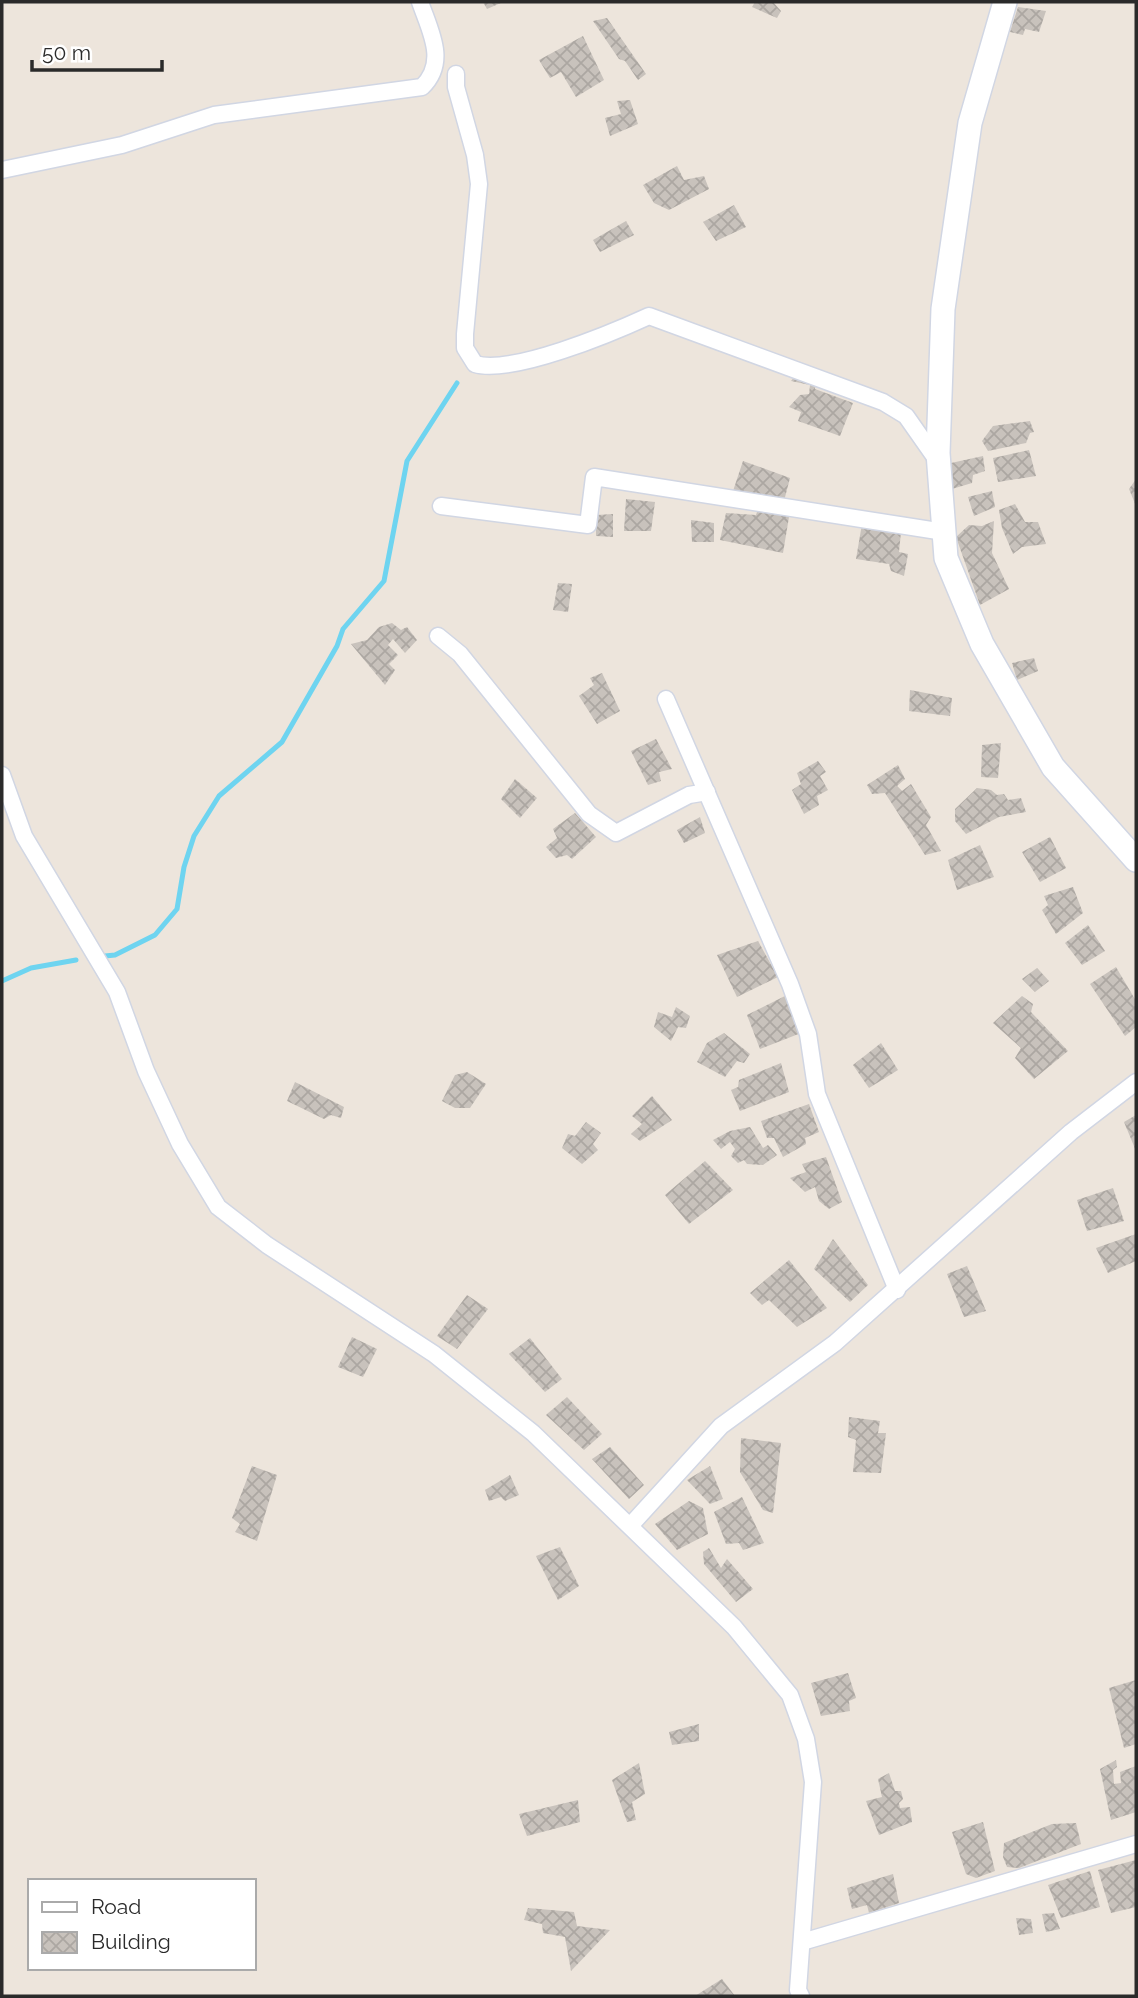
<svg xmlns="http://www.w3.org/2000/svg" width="1138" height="1998" viewBox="0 0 1138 1998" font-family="Raleway,sans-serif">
<defs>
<pattern id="building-cross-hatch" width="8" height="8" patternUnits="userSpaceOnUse" patternTransform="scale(1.75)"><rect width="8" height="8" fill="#c8c2bc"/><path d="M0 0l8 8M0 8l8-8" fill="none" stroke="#aca7a2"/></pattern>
</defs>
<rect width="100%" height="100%" fill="#ede5dc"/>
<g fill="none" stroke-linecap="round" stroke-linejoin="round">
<g stroke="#6ed4f0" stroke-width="5">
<path d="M105 956 115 955 155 935 177 909 184 867 194 836 219 796 282 742 337 646 343 629 384 581 407 461 457 383"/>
<path d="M2 981 31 968 76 960"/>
</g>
</g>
<g fill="url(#building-cross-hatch)">
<path d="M483 2H503L487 9Z"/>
<path d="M755 2H773L781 11 777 18 752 7Z"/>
<path d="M1018 7 1046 11 1039 32 1025 29 1023 35 1010 32Z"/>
<path d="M607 18 646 74 638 80 625 61 619 59 593 21Z"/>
<path d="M583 36 604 80 576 97 561 72 550 78 539 60Z"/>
<path d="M630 100 638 124 610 136 605 118 621 114 617 101Z"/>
<path d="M677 166 684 180 704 176 709 189 669 210 654 203 643 185Z"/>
<path d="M734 205 746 227 716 241 703 222Z"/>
<path d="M626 221 634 235 600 252 593 240Z"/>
<path d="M799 371 816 377 815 389 853 403 840 436 798 421 801 412 789 407 800 395 809 394 810 385 791 381Z"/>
<path d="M1030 421 1034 432 1030 433 1026 443 988 451 982 441 993 426Z"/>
<path d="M1029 450 1036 476 998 482 993 458Z"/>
<path d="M983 456 985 471 973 475 972 483 952 489 951 463Z"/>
<path d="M743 461 790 478 784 501 733 491Z"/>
<path d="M1136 479V506L1129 489Z"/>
<path d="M992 491 995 507 974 516 968 497Z"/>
<path d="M626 499 655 502 651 531H624Z"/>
<path d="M1015 504 1025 522H1038L1046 544 1022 547 1013 554 1002 528 999 510Z"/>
<path d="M759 506 778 508V514L789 517 783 553 720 540 726 513 756 515Z"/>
<path d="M613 514V537L596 536V515Z"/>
<path d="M691 520 714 523V542H692Z"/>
<path d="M994 521 992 553 1009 589 980 605 956 537 969 525 982 526Z"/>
<path d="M862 524 901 532 899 552 908 554 904 576 891 571 889 564 856 559Z"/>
<path d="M558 583 572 584 568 612 553 610Z"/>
<path d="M392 623 401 630 407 627 417 640 405 653 393 639 388 645 398 655 389 664 395 670 385 685 351 644 367 640 379 627Z"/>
<path d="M1034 658 1038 671 1017 680 1012 663Z"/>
<path d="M602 673 620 711 597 724 579 696 594 685 590 678Z"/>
<path d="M910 690 952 698 950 716 909 711Z"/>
<path d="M656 739 672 769 659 772 661 781 648 785 631 751Z"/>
<path d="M1001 743 998 778 981 777 982 745Z"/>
<path d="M818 761 826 772 820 776 828 790 817 796 819 805 804 814 792 790 801 784 797 773Z"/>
<path d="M898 765 905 779 897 786 902 791 911 784 931 817 926 825 941 851 925 855 885 793 872 794 867 785Z"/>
<path d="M515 779 537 798 520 818 501 799Z"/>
<path d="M977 788 991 790 997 795 1004 794 1008 800 1021 798 1026 812 999 817 966 834 955 821V809Z"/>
<path d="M575 813 596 837 572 859 567 855 556 858 546 847 557 838 553 829Z"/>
<path d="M700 817 705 833 684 843 677 830Z"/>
<path d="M1050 837 1066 868 1040 882 1022 852Z"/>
<path d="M980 845 994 877 957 890 948 860Z"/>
<path d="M1073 887 1083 913 1056 934 1042 910 1048 905 1044 896Z"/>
<path d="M1088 925 1105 951 1082 965 1065 943Z"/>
<path d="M758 941 778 977 737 997 717 955Z"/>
<path d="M1116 967 1136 1001V1027L1125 1036 1090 984Z"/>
<path d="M1037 968 1049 981 1035 992 1022 979Z"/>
<path d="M787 995 801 1033 760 1049 747 1015Z"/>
<path d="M1022 996 1033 1004 1031 1012 1068 1051 1034 1079 1015 1058 1021 1048 993 1023Z"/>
<path d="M676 1007 690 1016 686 1028 678 1027 671 1041 654 1027 658 1012 672 1017Z"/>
<path d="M724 1033 750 1054 744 1063 737 1061 725 1077 697 1062 707 1043Z"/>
<path d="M881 1043 898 1070 869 1088 853 1065Z"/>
<path d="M781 1063 789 1092 740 1111 731 1090 738 1087 739 1080Z"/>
<path d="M467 1072 486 1084 470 1108H455L442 1101 455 1075Z"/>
<path d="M295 1082 344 1107 341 1118 331 1115 324 1119 287 1101Z"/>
<path d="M652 1096 672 1120 640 1141 631 1134 642 1124 632 1116Z"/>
<path d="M809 1104 819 1132 805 1138 806 1144 783 1157 774 1138H767L761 1121Z"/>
<path d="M1136 1115V1151L1124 1122Z"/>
<path d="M586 1122 601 1133 593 1144 598 1150 582 1164 562 1148 568 1134 575 1136Z"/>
<path d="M750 1127 763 1148 768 1145 777 1155 763 1165 747 1164 744 1160 738 1163 731 1156 735 1149 730 1142 721 1149 713 1140 730 1131Z"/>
<path d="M826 1157 842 1202 829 1209 819 1201 815 1187 805 1192 790 1178 806 1172 802 1164Z"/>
<path d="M705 1161 733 1190 689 1224 665 1195Z"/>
<path d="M1113 1188 1124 1221 1087 1231 1077 1200Z"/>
<path d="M1136 1234V1261L1108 1273 1096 1248Z"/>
<path d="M833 1239 868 1285 850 1302 814 1269Z"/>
<path d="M789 1260 827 1308 797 1327 769 1300 762 1305 750 1293Z"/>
<path d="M967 1266 986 1311 964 1317 947 1274Z"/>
<path d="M467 1295 488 1309 457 1349 437 1336Z"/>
<path d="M352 1337 377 1349 363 1377 338 1367Z"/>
<path d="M530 1338 562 1379 545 1392 509 1354Z"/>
<path d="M567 1397 602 1434 584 1450 546 1415Z"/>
<path d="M849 1417 880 1421 878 1433H886L881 1473 853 1472 856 1440 848 1437Z"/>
<path d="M741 1438 781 1443 773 1513 763 1510 740 1472Z"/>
<path d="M610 1447 644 1485 629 1499 592 1459Z"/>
<path d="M252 1466 277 1475 257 1541 235 1532 240 1524 232 1518Z"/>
<path d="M710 1466 723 1499 710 1504 687 1480Z"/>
<path d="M510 1475 519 1495 505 1501 501 1497 489 1501 485 1490Z"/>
<path d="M742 1497 764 1543 743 1550 739 1543 726 1544 714 1512Z"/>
<path d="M689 1501 703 1508 708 1534 677 1550 655 1524Z"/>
<path d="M560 1547 579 1586 558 1600 536 1556Z"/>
<path d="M709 1548 721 1568 727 1559 753 1589 736 1602 704 1564 703 1552Z"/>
<path d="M848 1673 856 1698 849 1701 850 1711 821 1716 811 1683Z"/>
<path d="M1136 1680V1744L1124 1748 1109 1688Z"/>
<path d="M699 1724V1741L672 1745 669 1732Z"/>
<path d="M1116 1760 1117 1767 1113 1770 1114 1784 1121 1783 1120 1772 1136 1766V1812L1111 1820 1100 1769Z"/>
<path d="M639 1763 645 1794 632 1802 636 1820 627 1822 612 1780Z"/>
<path d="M889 1773 895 1791H901L903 1799 899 1803 900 1808 910 1807 912 1822 879 1835 866 1801 882 1797 878 1779Z"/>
<path d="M578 1800 580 1822 527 1836 519 1814Z"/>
<path d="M983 1822 995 1871 976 1878 966 1874 952 1832Z"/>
<path d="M1076 1823 1081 1844 1019 1868 1007 1867 1003 1857 1004 1843 1052 1824Z"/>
<path d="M1136 1860V1907L1111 1913 1098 1870Z"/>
<path d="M1090 1871 1100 1907 1061 1918 1048 1885Z"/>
<path d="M893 1874 899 1903 869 1913 867 1905 852 1909 847 1888Z"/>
<path d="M528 1908 574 1912 577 1926 610 1930 571 1971 565 1937 543 1933 542 1924 524 1920Z"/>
<path d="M1054 1913 1060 1929 1046 1932 1042 1914Z"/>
<path d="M1016 1918 1031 1919 1033 1933 1019 1935Z"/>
<path d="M722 1979 735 1996H695Z"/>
</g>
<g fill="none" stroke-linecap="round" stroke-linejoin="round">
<g stroke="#d1d6e3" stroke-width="19">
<g id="minor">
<path d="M456 74V87L475 155 479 184 465 334V348L475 364C512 375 612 333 649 316L883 402 906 416 939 463"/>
<path d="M2 170 122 145 214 115 422 87C448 62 430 31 420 2"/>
<path d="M441 506 588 525 594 477 944 532"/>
<path d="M438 636 460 654 589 814 616 833 689 795 707 792"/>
<path d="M666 699 790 984 808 1034 817 1094 897 1290"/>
<path d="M2 775 24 836 117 992 146 1071 180 1144 218 1207 267 1245 434 1354 533 1433 734 1627 790 1695 806 1739 813 1782 798 1990 801 1996"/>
<path d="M630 1526 721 1426 835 1343 1071 1132 1136 1082"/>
<path d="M802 1942 1136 1844"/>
</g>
</g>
<g stroke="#d1d6e3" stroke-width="26">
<path id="secondary" d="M1005 2 970 123 943 309 938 453 946 558 982 644 1053 767 1136 860"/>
</g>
<use href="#minor" stroke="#fff" stroke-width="16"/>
<use href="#secondary" stroke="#fff" stroke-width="23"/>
</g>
<rect width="1138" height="1998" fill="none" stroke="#2a2a2a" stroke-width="7"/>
<rect x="28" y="1879" width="228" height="91" fill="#ffffff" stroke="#aaaaaa" stroke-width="2"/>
<rect x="42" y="1902" width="35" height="10" fill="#ffffff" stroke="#aaaaaa" stroke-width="2"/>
<text x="91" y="1914" font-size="21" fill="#2a2a2a">Road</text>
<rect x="42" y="1932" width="35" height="21" fill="url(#building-cross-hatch)" stroke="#aaaaaa" stroke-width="2"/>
<text x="91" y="1949" font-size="21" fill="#2a2a2a">Building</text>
<path d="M32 60v10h130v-10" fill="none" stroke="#2a2a2a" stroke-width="3.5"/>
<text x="42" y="60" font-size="21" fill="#2a2a2a" stroke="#ffffff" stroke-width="5" paint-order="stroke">50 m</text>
</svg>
